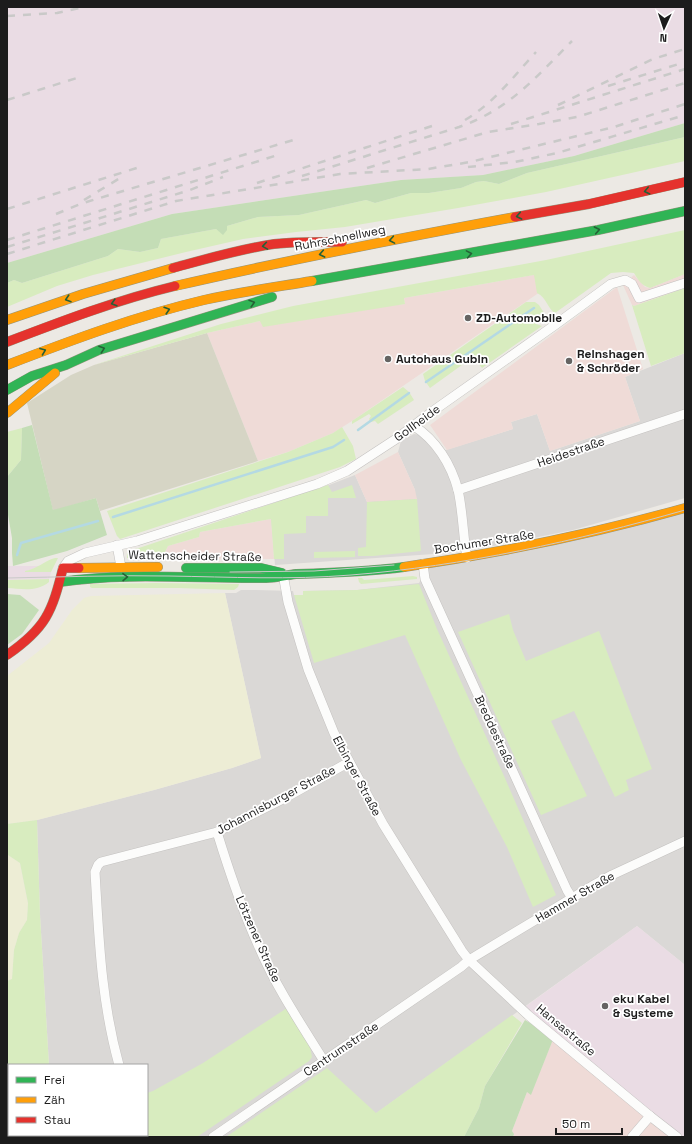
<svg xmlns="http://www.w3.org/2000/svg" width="692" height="1144" viewBox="0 0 692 1144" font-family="'Space Grotesk',sans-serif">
<rect width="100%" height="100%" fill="#ece9e4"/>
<g fill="#dad8d6">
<path d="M685 353V498L573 530 478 549 448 553 275 565 271 519 294 496 316 490 355 475 367 502 415 490 398 452 401 441 414 434 421 435 436 453 513 429 511 422 537 414 550 451 640 421 625 377Z"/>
<path d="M685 512V965L637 926 343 1137H104L103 1135H147V1065H49L40 915 37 820 154 790 232 768 261 758 225 593H236L241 590H256L293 591 294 595H303V591L357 590 419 583 428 567Z"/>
</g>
<g fill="#efdbd7">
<path d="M539 274 540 292 352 421 333 433 288 452 258 461 207 333 260 321 405 304 404 298Z"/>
<path d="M685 274V288L634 306 632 305 623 285 634 275 645 287 650 288Z"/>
<path d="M617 287 643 369 625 377 640 421 550 451 537 414 511 422 513 429 447 450 430 425Z"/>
<path d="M398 452 415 490 417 499 367 502 355 475Z"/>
<path d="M271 519 274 559 162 558 168 546 199 537 200 532Z"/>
<path d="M554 1037 677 1137H513L514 1134 512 1131 527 1092 531 1094Z"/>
</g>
<g fill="#eadce4">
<path d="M7 7H685V123L574 156 483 175 401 180 172 214 7 263Z"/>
<path d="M7 566H40L25 572H51L49 579 7 580Z"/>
<path d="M637 926 685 965V1137H677L522 1009Z"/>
</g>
<path fill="#d6d5c5" d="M207 333 258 461 100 511 96 498 53 511 27 403 71 375 94 365Z"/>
<g fill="#ededd5">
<path d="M225 593 261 758 232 768 154 790 37 820 7 824V676L49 643 72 610 84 598 91 596Z"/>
<path d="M7 851 8 855 20 863 28 903 27 920 19 933 14 950 12 979 7 981Z"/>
</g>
<g fill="#d8ecbf">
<path d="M685 137V161L546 192 458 208 345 227 296 232 243 239 186 252 93 275 57 286 7 307V283L14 280 22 283 108 256 118 249 140 252 158 248 161 239 216 229 223 234 227 226 258 217 299 215 366 200 375 203 411 193H429L461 188 476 182 484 181 499 184 527 173Z"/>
<path d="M685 230V274L650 288C642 286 638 280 634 273L623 272 611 273 555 313C547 308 547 298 537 293L534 275 404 298 405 304 263 327 260 321 207 333 94 365 221 324 293 306 546 260Z"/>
<path d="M685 288V353L651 366 632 305 634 306Z"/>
<path d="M526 302H535L539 305 544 313 532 320 536 324 542 326 482 368 473 357 430 388 425 381 423 374Z"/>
<path d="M403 387 409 392 414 400 378 424 375 421 371 422 369 419 371 416 369 414 352 424V421Z"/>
<path d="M342 427 353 446 356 459 340 467 120 539 117 536 107 511 288 452 333 433Z"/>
<path d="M22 428 21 460 7 477V432Z"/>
<path d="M328 485 332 492 352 485 356 498H328V516H306V533L284 534V559H274L271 519 200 532 199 537 168 546 162 558H127V554L130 551 294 496Z"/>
<path d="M417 499 421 551 373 556H358V548L366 547 367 502Z"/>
<path d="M355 551V557L314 558V552Z"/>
<path d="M55 558H58L51 572H25V571C37 569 44 561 55 558Z"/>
<path d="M413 576 417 577V579L361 584 359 582 358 578H362L364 580Z"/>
<path d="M49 579V582C37 592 22 589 7 588V580Z"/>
<path d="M156 583 239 584 238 587 234 590 179 588H92L90 587V584Z"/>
<path d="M419 584 437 629 504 776 556 895 533 907 507 847 461 760 405 635 314 663 294 595H303V591L357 590Z"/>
<path d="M509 614 513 630 526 661 599 631 652 769 626 780 629 790 615 797 574 711 551 721 587 796 541 815 458 632Z"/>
<path d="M37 820 40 915 49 1065H9V1113L7 1111V981L12 979 14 950 19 933 27 920 28 903 20 863 8 855 7 851V824Z"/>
<path d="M287 1008 310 1047 312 1057 309 1061 197 1137H146L147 1093 153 1091 203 1063Z"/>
<path d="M512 1015 522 1023 485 1086 479 1108 464 1137H226L327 1068 376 1113Z"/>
</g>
<g fill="#c4ddb6">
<path d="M685 123V137L527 173 499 184 484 181 476 182 461 188 429 193H411L375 203 366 200 299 215 258 217 227 226V230L223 235 216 229 161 239 158 248 140 252 118 249 108 256 22 283 14 280 7 283V263L172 214 401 180 483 175 574 156Z"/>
<path d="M32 425 53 510 96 498 107 535 67 551 13 566 12 553V538L7 509V477L21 460 22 428Z"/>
<path d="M7 594 20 595 39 610 22 634 7 645Z"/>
<path d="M525 1020 554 1037 531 1095 527 1092 512 1131 514 1134 513 1137H464L479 1108 485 1086Z"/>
</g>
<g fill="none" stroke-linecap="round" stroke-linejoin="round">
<g stroke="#b4d9e3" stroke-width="2.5">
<path d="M426 382 534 308"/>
<path d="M358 430 409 393"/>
<path d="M113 517 333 447 344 440"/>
<path d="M17 555 21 543 98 521"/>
</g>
<g stroke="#c4c2c0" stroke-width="10">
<g id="street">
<path d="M414 426C436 440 451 464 458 490 463 512 463 536 467 558"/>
<path d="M458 490 685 414"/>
<path d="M117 545 121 567"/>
<path d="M423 564 425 579 567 890 572 898"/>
<path d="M63 568 68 561 85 553 137 541 317 484 347 471 396 439 433 411 555 325 611 284 625 280 632 284 639 298 685 283"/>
<path d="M283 574 288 602 308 669 334 733 383 824 462 951 469 960 528 1015 650 1116"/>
<path d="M217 832C229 871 242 910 259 947 276 987 301 1024 324 1061"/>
<path d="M119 1065C101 1000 99 939 95 872L98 865 101 862 217 832 285 798 349 762"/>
<path d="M140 1135 141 1137"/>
<path d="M213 1137 461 967 469 960 592 886 612 875 685 841"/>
<path d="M632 1137 650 1116 677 1137"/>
</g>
</g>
<g stroke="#93957c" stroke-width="10">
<g id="fast">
<path d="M312 281 598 230 685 211"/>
<path d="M7 390 32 376 66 365 99 350 272 297"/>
<path d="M186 568H261L282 573"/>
<path d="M60 582C128 572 197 579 266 578 276 578 286 575 296 574 332 573 368 572 404 567"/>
<path d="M7 1117 9 1118"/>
<path d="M30 1135 32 1137"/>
</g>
</g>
<g stroke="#93957c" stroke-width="10">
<g id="slow">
<path d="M175 286C288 260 401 238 515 217"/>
<path d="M7 320 83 294 173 268"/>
<path d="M7 365C72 340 136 316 204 300 239 292 276 287 312 281"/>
<path d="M7 413 55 373"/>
<path d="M404 567C499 553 593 534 685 508"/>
<path d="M79 568 158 567"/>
</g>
</g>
<g stroke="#93957c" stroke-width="10">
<g id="jam">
<path d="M515 217 589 204 685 182"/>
<path d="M173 268C206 259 240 249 274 244 297 241 319 242 342 242"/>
<path d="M7 342C62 321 117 300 175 286"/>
<path d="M7 655C46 628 52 612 63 568H79"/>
</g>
</g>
<use href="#street" stroke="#fcfcfb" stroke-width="9"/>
<use href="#fast" stroke="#30b455" stroke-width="9"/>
<use href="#slow" stroke="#ff9f0a" stroke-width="9"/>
<use href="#jam" stroke="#e5322d" stroke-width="9"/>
<g stroke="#c9c9c8" stroke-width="1">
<path d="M230 572 314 571 394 565"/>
<path d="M7 578C61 577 115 575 169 576 230 577 290 580 351 575 464 566 576 541 685 510"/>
</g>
<g stroke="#c9c9c8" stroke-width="2.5" stroke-dasharray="8 8" stroke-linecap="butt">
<path d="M7 16 57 13 84 7"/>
<path d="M608 86 685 62"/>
<path d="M7 100 80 77"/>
<path d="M558 105 653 59 685 49"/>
<path d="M465 120C495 102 513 77 536 52"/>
<path d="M511 124 685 69"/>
<path d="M468 167 515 162 557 153 685 115"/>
<path d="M367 168 488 132 539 124 577 117 685 83"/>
<path d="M302 176 459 127C510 109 535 78 572 41"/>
<path d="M257 183 435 125"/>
<path d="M84 200 125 175"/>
<path d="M7 209 143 166"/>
<path d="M56 214 83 203 300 138"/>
<path d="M7 240 281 154"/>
<path d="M7 247 190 190 223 177"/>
<path d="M7 254 176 201 340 174 428 169 470 162 614 127 685 104"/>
</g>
</g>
<defs><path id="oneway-chevron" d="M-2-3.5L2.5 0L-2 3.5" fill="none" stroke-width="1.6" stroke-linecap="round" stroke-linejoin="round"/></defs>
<g stroke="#256036">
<use href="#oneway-chevron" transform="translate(647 191) rotate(167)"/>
<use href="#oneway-chevron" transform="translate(519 216) rotate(169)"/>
<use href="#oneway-chevron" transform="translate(597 230) rotate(-11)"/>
<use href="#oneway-chevron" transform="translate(392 240) rotate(170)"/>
<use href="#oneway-chevron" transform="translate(265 246) rotate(171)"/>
<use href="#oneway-chevron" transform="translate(322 254) rotate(169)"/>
<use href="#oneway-chevron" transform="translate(469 254) rotate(-10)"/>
<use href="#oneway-chevron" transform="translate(68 299) rotate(162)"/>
<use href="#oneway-chevron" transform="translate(114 303) rotate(164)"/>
<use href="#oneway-chevron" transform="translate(252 303) rotate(-17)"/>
<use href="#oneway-chevron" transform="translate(167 310) rotate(-17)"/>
<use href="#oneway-chevron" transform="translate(102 349) rotate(-19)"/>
<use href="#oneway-chevron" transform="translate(43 351) rotate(-21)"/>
<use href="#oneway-chevron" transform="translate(125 577) rotate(-1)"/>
</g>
<g fill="#656462" stroke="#fff" stroke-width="1.5">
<circle cx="468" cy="318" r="4"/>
<circle cx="388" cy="359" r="4"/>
<circle cx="569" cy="361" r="4"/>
<circle cx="605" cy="1006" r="4"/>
</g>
<g text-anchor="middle" stroke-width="3.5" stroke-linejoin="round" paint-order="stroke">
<g font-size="12" fill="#1c1c1c" stroke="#fff">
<text transform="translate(340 238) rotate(-11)" y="4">Ruhrschnellweg</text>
<text transform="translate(417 423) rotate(-36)" y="4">Gollheide</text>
<text transform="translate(571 452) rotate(-19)" y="4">Heidestraße</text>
<text transform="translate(484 542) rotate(-9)" y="4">Bochumer Straße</text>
<text transform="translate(195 556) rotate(1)" y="4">Wattenscheider Straße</text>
<text transform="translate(495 732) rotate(65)" y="4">Breddestraße</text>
<text transform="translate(357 776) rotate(62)" y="4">Elbinger Straße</text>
<text transform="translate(276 800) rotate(-28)" y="4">Johannisburger Straße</text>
<text transform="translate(575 897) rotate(-30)" y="4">Hammer Straße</text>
<text transform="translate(258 939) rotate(66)" y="4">Lötzener Straße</text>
<text transform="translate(566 1030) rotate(40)" y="4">Hansastraße</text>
<text transform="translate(341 1049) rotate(-34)" y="4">Centrumstraße</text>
</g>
<g font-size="12" font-weight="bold" fill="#1c1c1c" stroke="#fff" text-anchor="start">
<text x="476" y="322">ZD-Automobile</text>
<text x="577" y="358">Reinshagen<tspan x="577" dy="14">&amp; Schröder</tspan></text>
<text x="396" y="363">Autohaus Gubin</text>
<text x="613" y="1003">eku Kabel<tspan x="613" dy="14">&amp; Systeme</tspan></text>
</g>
</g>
<rect width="692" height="1144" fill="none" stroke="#1c1c1c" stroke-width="16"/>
<rect x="8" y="1064" width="140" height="72" fill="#ffffff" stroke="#a4a4a4"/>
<rect x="16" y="1077" width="20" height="6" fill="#30b455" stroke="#a4a4a4"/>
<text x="44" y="1084" font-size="12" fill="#1c1c1c">Frei</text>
<rect x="16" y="1097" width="20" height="6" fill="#ff9f0a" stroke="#a4a4a4"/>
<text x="44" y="1104" font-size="12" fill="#1c1c1c">Zäh</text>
<rect x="16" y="1117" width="20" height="6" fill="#e5322d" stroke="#a4a4a4"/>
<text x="44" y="1124" font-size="12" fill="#1c1c1c">Stau</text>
<g transform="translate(664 28) rotate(183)" stroke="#ffffff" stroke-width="3" paint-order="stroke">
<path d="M0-3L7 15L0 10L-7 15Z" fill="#1c1c1c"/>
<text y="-6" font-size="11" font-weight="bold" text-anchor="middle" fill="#1c1c1c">N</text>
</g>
<path d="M556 1128v6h66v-6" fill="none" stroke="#1c1c1c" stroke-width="2"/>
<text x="562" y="1128" font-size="12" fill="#1c1c1c" stroke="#ffffff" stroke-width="3" paint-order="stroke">50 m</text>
</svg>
